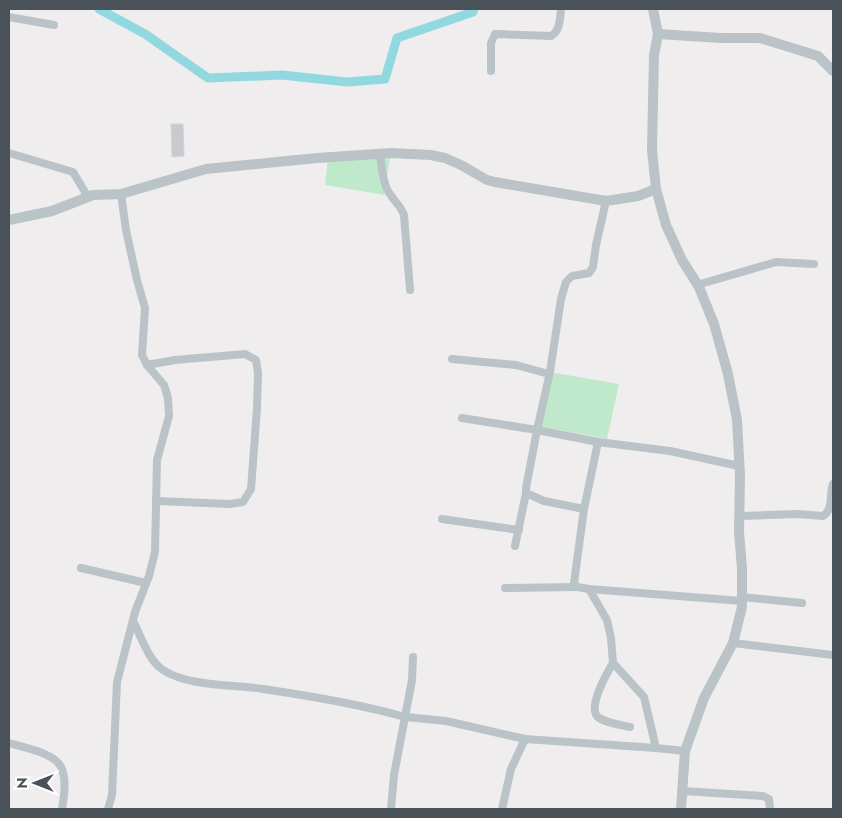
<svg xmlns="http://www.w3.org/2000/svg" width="842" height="818" viewBox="0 0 842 818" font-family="Jost,sans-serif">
<rect width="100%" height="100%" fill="#f0edee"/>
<g fill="#c0e9cc">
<path d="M391 153 384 195 325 185 328 158Z"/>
<path d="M550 372 619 384 607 439 538 426Z"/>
</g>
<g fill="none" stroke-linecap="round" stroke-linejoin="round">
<path stroke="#92d8e1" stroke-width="9" d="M99 9 145 34 208 78 282 75 347 82 385 79 397 38 473 12 474 9"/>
</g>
<path fill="#c8cace" stroke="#d2d4d8" d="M171 124H183L184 156 172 157Z"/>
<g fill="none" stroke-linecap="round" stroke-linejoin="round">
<g stroke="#bac3c8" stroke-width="8">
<path d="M9 17 54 25"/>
<path d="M491 71V43L495 34 551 36C560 31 560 19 561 9"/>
<path d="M9 153 73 172 88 197"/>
<path d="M380 155C382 168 382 180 388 191 393 200 401 206 404 215L410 290"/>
<path d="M606 201 596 245 593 267 589 273 572 276 566 282 561 299 550 372 537 430 598 442 670 451 739 466"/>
<path d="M697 285 776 262 814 264"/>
<path d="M452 359 516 365 549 374"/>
<path d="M147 365 175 360 245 354 256 360 258 373 257 408 251 489 243 502 230 504 156 501"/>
<path d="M462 418 537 430 526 488V493L544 501 584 509 574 583 577 587 589 589 607 620 611 638 613 663 644 697 656 748 685 751"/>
<path d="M584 509 598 442"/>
<path d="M739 516 797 514 823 516C834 509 829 494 833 484"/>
<path d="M442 519 519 530"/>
<path d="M515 546 526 493"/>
<path d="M81 568 146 583"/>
<path d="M505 588 577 587"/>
<path d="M589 589 742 601"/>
<path d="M742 597 802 603"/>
<path d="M133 621C141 636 148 660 163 670 189 687 232 684 263 689 311 696 359 704 405 717L394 775 391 809"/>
<path d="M733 643 833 655"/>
<path d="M413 657 412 680 405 717 446 721 525 739 656 748"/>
<path d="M613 663C607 673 586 709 599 718 607 723 621 725 630 727"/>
<path d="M9 743C22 747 55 753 61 767 67 779 64 797 62 809"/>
<path d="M683 791 763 796 769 799 770 809"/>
<path d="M108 809 112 795 117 682 135 612 149 576 155 552 157 460 169 416 168 398 164 385 147 365 142 355 145 308 137 280 126 230 121 194"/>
<path d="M502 809 511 769 525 739"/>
</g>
<g stroke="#bac3c8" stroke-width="10">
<path d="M658 34 721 38H760L818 56 833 71"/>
<path d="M656 189 666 225 682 260 699 287 714 324 728 374 737 420 740 476 739 532 742 568V607L733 643 704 698 685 751 681 809"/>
<path d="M9 220 52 211 93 195 121 194 206 169 317 158 391 153 431 155 445 158 461 165 487 180 495 182 606 201 638 196 656 189 652 150 654 55 658 34 653 9"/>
</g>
</g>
<rect width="842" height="818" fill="none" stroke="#485258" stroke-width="20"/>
<g transform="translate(35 783) rotate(270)" stroke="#ffffff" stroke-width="4" paint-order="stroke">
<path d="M0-4L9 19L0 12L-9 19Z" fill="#485258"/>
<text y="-8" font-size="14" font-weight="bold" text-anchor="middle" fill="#485258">N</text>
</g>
</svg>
